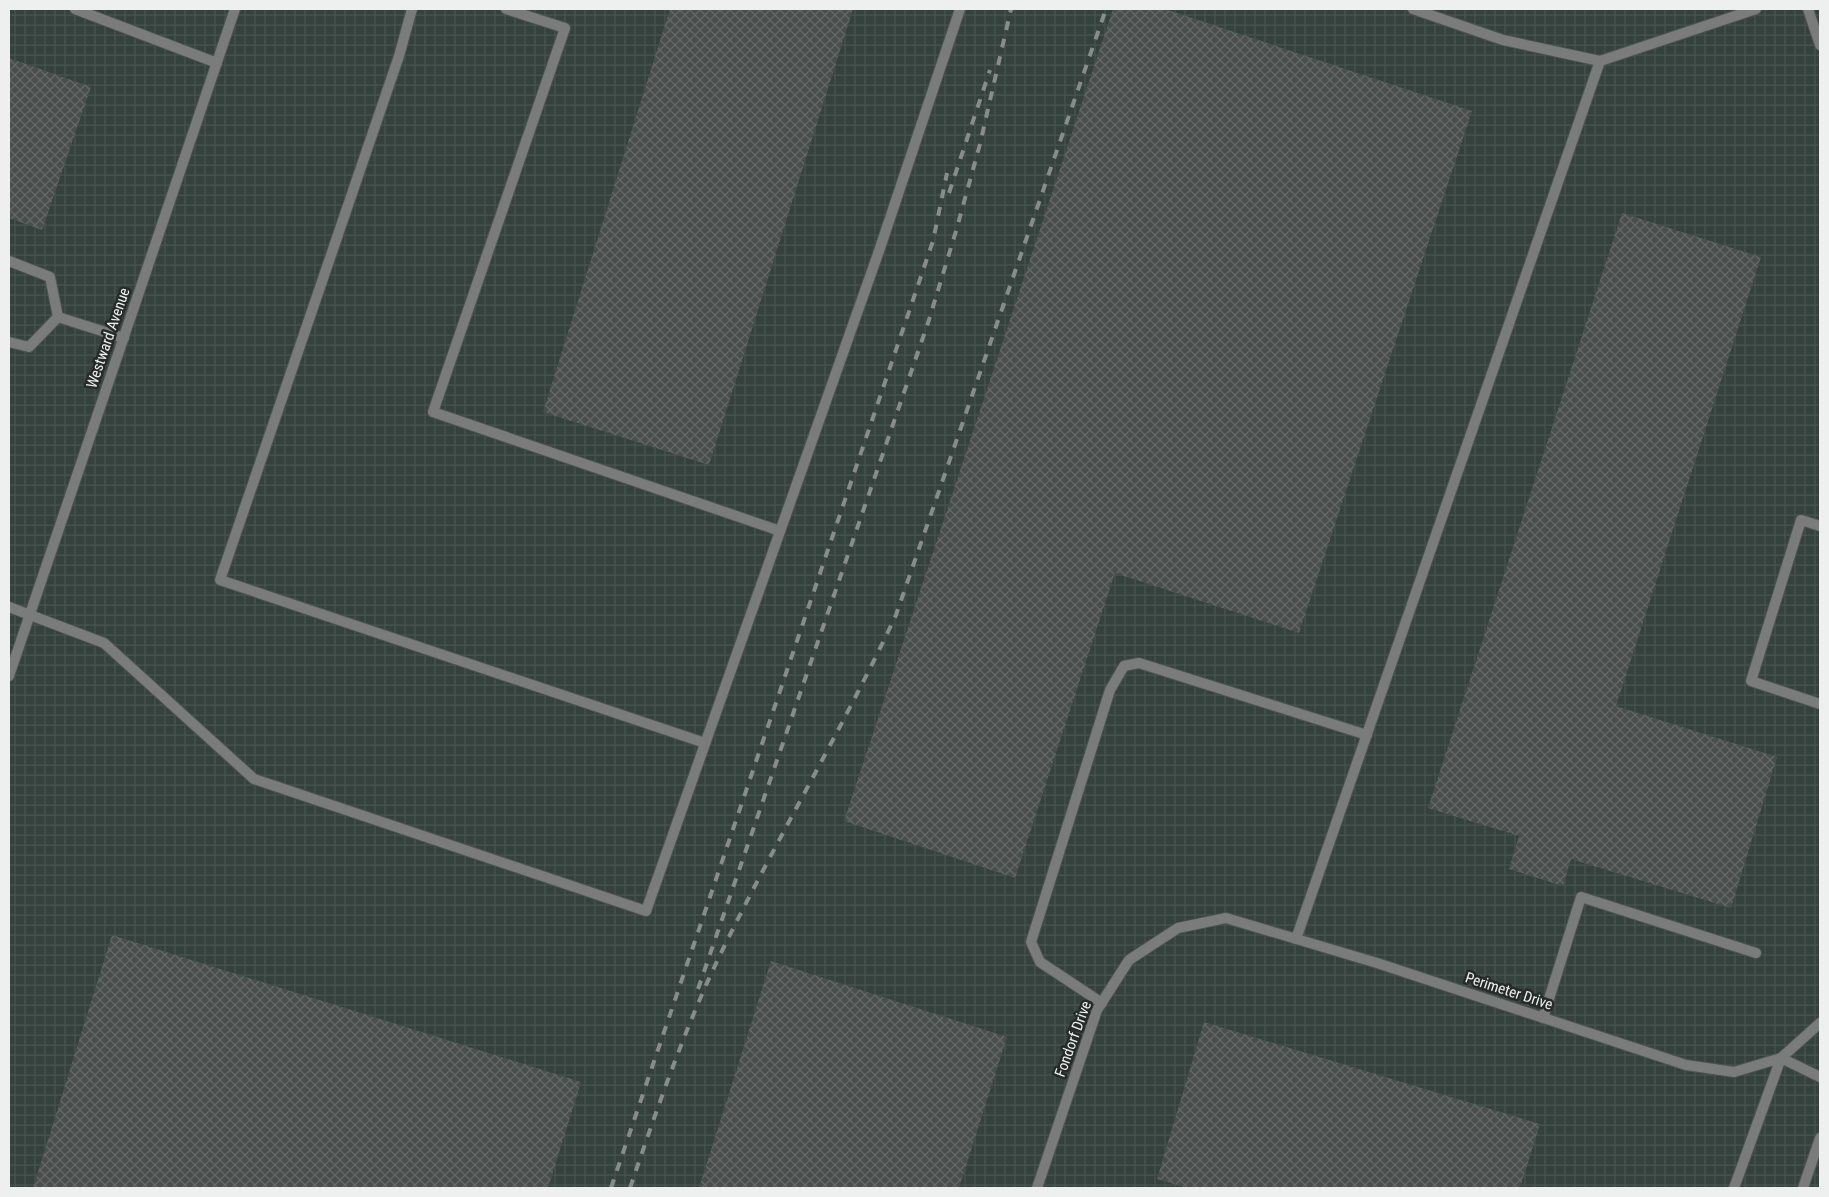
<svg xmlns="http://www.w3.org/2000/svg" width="1829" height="1197" viewBox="0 0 1829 1197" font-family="'Roboto Condensed',sans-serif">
<defs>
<pattern id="industrial-grid" width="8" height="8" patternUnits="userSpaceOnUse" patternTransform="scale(1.25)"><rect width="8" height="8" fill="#35413c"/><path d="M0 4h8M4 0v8" fill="none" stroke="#49544f"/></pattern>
<pattern id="building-cross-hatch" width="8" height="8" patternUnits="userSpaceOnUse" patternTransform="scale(1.25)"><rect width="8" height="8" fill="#4a4f4d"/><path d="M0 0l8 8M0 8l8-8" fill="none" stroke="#646967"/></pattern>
</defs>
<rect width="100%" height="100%" fill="#303533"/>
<rect fill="url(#industrial-grid)" x="9" y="9" width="1811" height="1179"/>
<g fill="url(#building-cross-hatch)">
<path d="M670 9H853L709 465 543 412Z"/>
<path d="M1113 9H1165L1472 111 1299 633 1115 573 1015 878 844 821Z"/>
<path d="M9 58 91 87 42 230 9 218Z"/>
<path d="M1622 213 1761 257 1616 706 1777 757 1731 908 1571 859 1563 886 1509 869 1519 836 1428 808Z"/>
<path d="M112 935 581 1082 548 1188H33Z"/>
<path d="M771 961 1007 1037 959 1188H699Z"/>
<path d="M1204 1022 1540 1124 1520 1188H1187L1157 1179Z"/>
</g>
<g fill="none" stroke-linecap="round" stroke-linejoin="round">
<g stroke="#4e5351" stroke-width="12">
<g id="lane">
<path d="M75 9 217 63"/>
<path d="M412 9 399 56 220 580 705 743"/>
<path d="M506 9 565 28 433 412 780 531"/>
<path d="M1413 9 1503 40 1600 61"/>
<path d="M9 261 50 277 58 317 29 347 9 342"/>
<path d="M58 317 124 338"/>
<path d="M1820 526 1801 520 1751 681 1820 704"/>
<path d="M9 607 104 643 254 779 646 911 879 251 960 9"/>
<path d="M1296 939 1600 61 1756 9"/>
<path d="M1102 1003 1040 962 1031 942 1110 690 1124 666 1139 663 1367 735"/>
<path d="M1543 1018 1581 897 1756 953"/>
<path d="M1734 1188 1781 1058 1820 1077"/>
<path d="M1803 1188 1820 1138"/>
</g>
</g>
<g stroke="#4e5351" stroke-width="12">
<g id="street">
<path d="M1808 9 1820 45"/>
<path d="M9 676 235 9"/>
<path d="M1037 1188 1097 1010 1129 960 1178 928 1226 918 1377 963 1686 1065 1734 1072 1781 1058 1820 1023"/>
</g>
</g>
<use href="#lane" stroke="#797c7b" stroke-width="10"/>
<use href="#street" stroke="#797c7b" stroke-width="10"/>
<g stroke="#888c8b" stroke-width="4" stroke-dasharray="9 9" stroke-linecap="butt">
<path d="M949 193 990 70"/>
<path d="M698 989 928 323 956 231 980 144 1011 9"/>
<path d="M611 1188 933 241 947 173"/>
<path d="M630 1188C657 1109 684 1030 720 955 776 840 842 730 896 615L1106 9"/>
</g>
</g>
<g text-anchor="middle" stroke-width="5" stroke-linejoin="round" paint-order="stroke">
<g font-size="15" fill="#edf0ef" stroke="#262b29">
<text transform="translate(108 338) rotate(-71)" y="5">Westward Avenue</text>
<text transform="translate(1509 991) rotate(18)" y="5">Perimeter Drive</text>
<text transform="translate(1073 1039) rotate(-70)" y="5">Fondorf Drive</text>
</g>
</g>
<rect width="1829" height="1197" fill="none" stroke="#edf0ef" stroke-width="20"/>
</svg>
